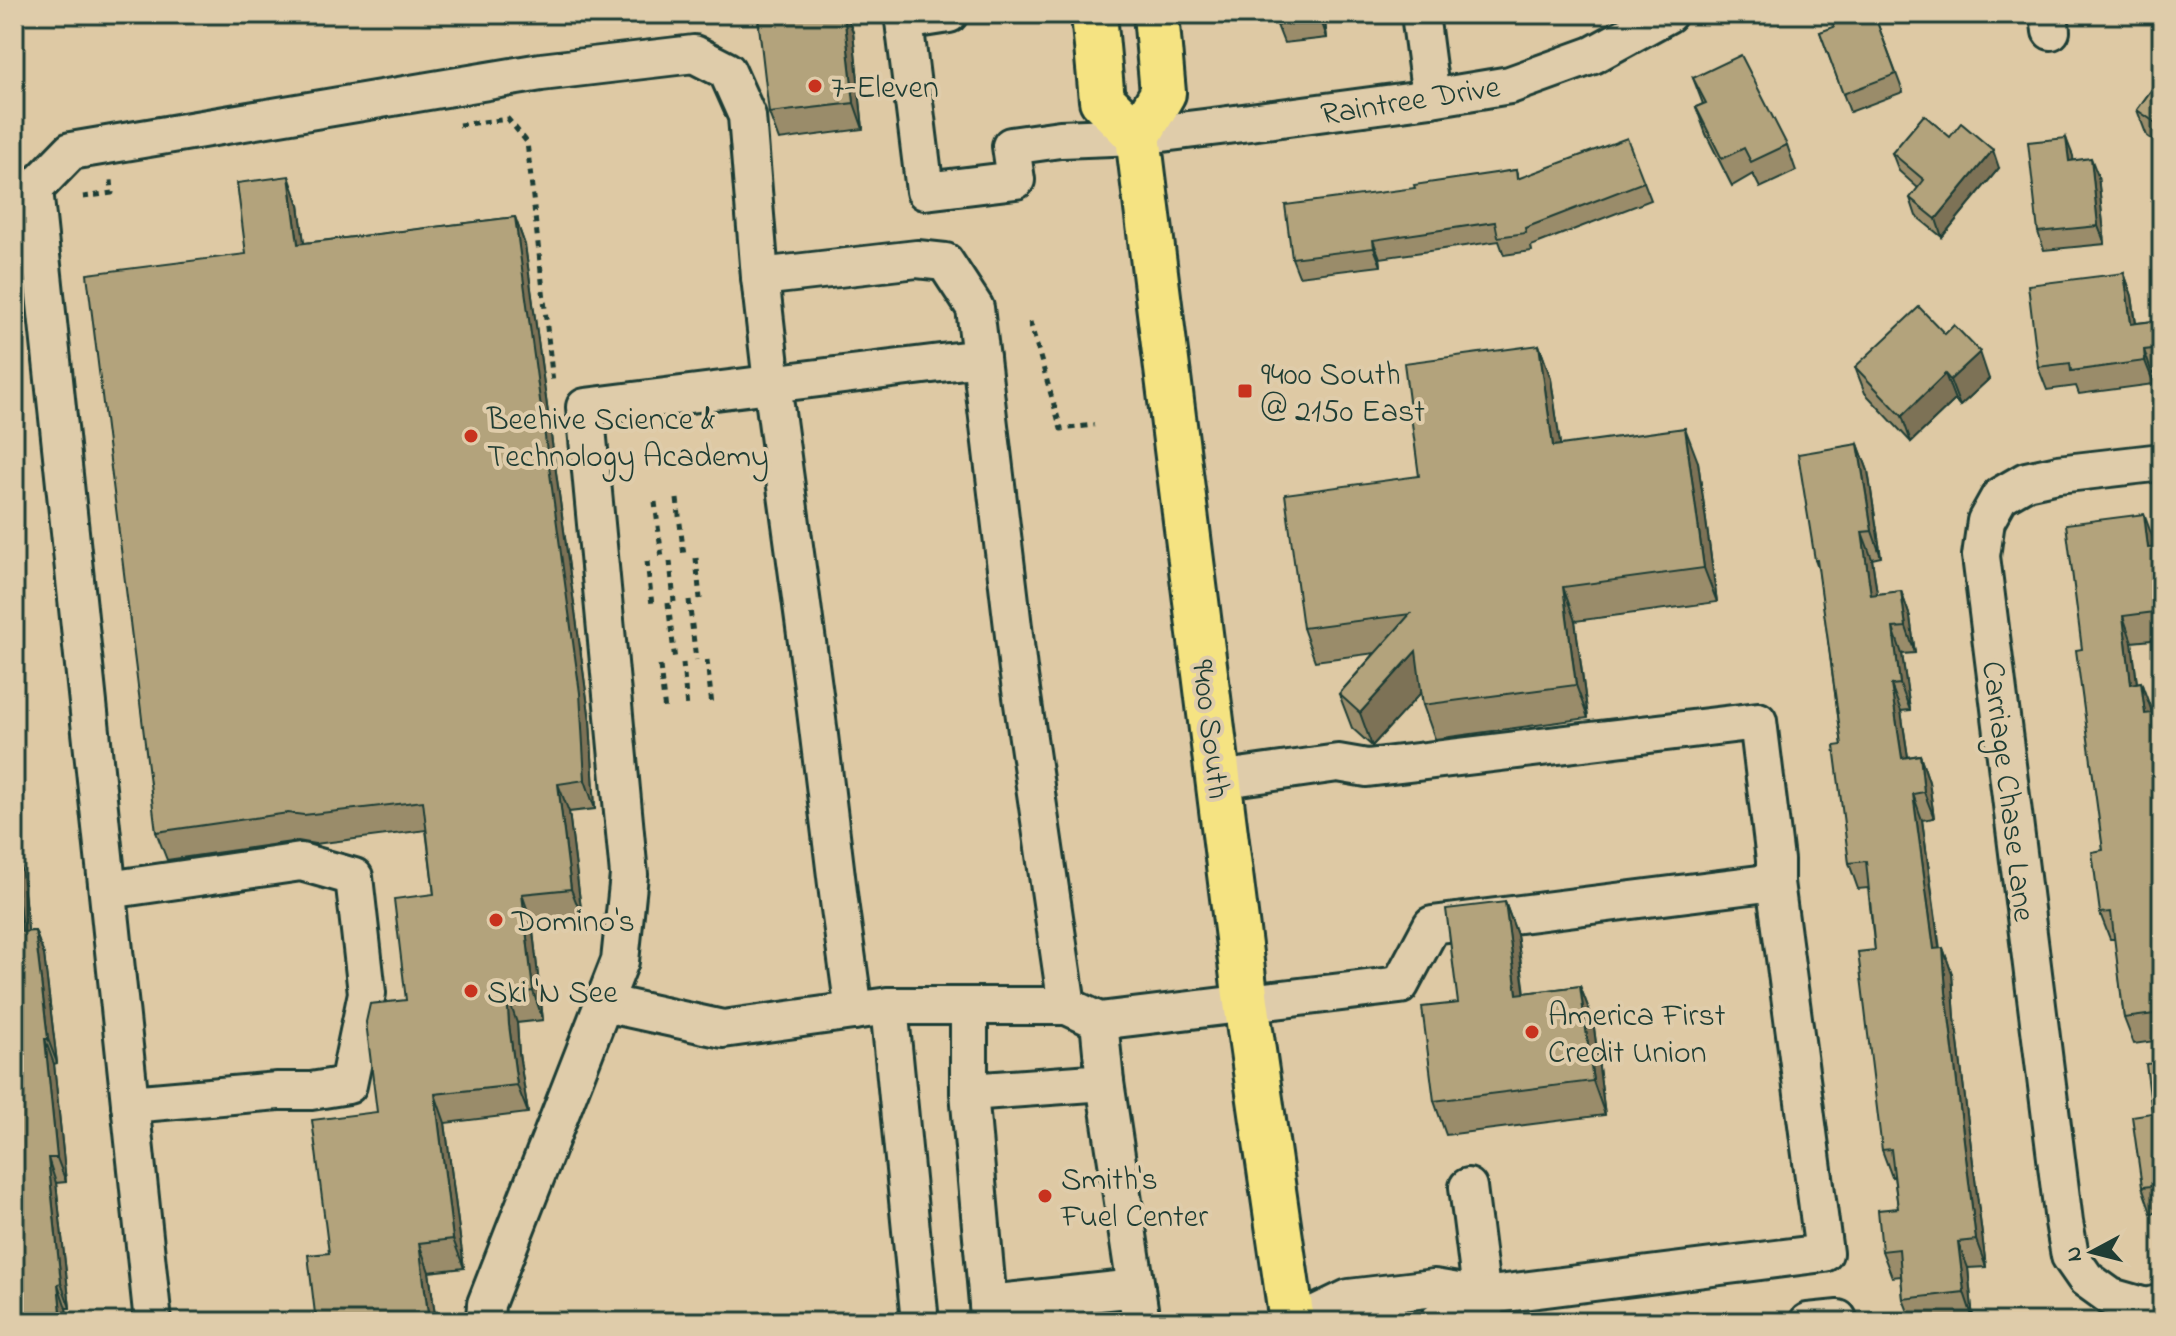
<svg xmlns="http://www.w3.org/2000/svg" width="2176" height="1336" viewBox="0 0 2176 1336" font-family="'Indie Flower',sans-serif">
<rect width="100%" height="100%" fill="#dec9a4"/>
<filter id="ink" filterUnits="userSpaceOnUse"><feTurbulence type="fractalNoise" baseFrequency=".0125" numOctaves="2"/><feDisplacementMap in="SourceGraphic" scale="16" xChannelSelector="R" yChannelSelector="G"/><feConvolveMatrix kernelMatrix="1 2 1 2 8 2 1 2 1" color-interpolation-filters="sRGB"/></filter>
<g filter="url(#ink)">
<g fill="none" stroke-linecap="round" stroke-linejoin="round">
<g stroke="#1f3d34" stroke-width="42">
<g id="minor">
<path d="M949 14 904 21 925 191 1016 180 1011 146 1060 139 1138 136 1220 126 1431 98 1510 85 1593 55 1668 14"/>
<path d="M1420 14 1431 98"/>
<path d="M2049 14 2051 31"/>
<path d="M760 277 917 259 945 262 975 308 1018 669 1067 1006"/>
<path d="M2162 462 2058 474 2026 481 2000 496 1986 521 1981 556 2064 1222 2070 1256 2086 1279 2111 1297 2146 1307 2162 1303"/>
<path d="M1218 780 1338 763 1367 768 1758 721 1775 860V882"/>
<path d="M108 890 301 862 354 877 367 993 348 1085 311 1091H278L130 1104"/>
<path d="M604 1003 723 1029 889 1006H1067L1099 1021 1400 985 1432 925 1775 882 1824 1253 1482 1296 1434 1288 1349 1298 1299 1322"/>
<path d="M889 1006 920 1322"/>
<path d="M969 1006V1092L1105 1082 1099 1021"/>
<path d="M1105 1082 1136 1288"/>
<path d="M969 1092 988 1304"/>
<path d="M1468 1187 1485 1322"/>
<path d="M153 1322 34 189 71 151 541 72 694 54 727 71 747 116 760 277 772 383 814 694 839 901 854 1011"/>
<path d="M485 1322 486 1304 620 961 629 875 585 407 981 358"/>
<path d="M989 1322 988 1304 1136 1288 1141 1322"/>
<path d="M1438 1322 1482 1296"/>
<path d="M1808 1322 1838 1319V1322"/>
</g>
</g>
<g stroke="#1f3d34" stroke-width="50">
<g id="major">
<path d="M1094 14 1102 100 1138 136 1246 1002 1292 1322"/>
<path d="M1138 136 1163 93 1156 14"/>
</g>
</g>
<g stroke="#1f3d34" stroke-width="5" stroke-dasharray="6 6" stroke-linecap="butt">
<path d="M459 125 508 119 527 142 553 383"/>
<path d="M83 197 112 193 111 179"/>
<path d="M1030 322 1061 429 1094 425"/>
<path d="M677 499 684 556"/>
<path d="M655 502 662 558"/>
<path d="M696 558 700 599"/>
<path d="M647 561 652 605"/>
<path d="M670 561 674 602"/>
<path d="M689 600 696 660"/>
<path d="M668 603 675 661"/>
<path d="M707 660 712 706"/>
<path d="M683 663 687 709"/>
<path d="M660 666 665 712"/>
</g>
<use href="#minor" stroke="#dfccaa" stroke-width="36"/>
<use href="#major" stroke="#f5e382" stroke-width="44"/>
</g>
<g fill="#9a8c6b" stroke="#1f3d34" stroke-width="2">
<path d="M780 14H846L853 32 863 129 779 140 769 113Z"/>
<path d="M1276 14H1324L1327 38 1284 43 1277 25Z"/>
<path d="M1874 14 1903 92 1850 112 1820 32Z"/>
<path d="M2162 75V147L2147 136 2137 110Z"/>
<path d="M1693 78 1787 145 1796 171 1760 188 1753 174 1732 186 1706 134 1696 107 1703 104Z"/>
<path d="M1950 137 1999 168 1942 237 1916 216 1910 198 1918 188 1899 171 1892 153Z"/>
<path d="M2066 138 2073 160 2098 176 2105 244 2044 250 2038 232Z"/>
<path d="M1516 170 1519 179 1644 182 1651 200 1531 246 1532 251 1504 255 1499 241 1380 258 1381 266 1299 276 1292 258 1415 188Z"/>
<path d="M299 205 304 243 515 217 525 245 590 721 595 809 569 812 582 917 532 923 543 1020 517 1023 519 1054 528 1113 445 1123 464 1268 429 1272 436 1322H316L329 1253 377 1112 434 894 426 830 315 844 298 841 167 860 156 832 246 254Z"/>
<path d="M2124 273 2132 296 2136 323 2162 320V372L2152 373 2154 384 2079 394 2076 386 2047 390 2038 367Z"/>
<path d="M1945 334 1989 379 1960 406 1955 400 1911 442 1865 393 1855 367Z"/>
<path d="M1539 345 1551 379 1560 445 1698 462 1717 602 1575 621 1588 718 1435 739 1423 705 1421 692 1372 746 1352 728 1339 694 1375 653 1315 661 1303 628 1419 476Z"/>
<path d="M1858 444 1868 471 1881 557 1872 559 1877 594 1901 591 1910 617 1915 653 1902 654 1910 710 1901 711 1908 757 1920 755 1929 782 1934 818 1922 820 1940 949 1943 948 1952 974 1955 1018 1986 1267 1968 1268 1973 1319 1943 1322H1912L1903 1299 1901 1276 1892 1277 1882 1251 1898 1208 1894 1176 1892 1177 1882 1150 1875 950 1868 888 1858 889 1849 863 1842 745 1819 571 1815 560Z"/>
<path d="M2154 541 2155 548 2162 547V639L2132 642 2137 683 2141 682 2151 713 2162 738V1040L2134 1044 2124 1018 2115 939H2110L2100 913 2103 850 2082 649Z"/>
<path d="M14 800 28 931H35L44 955 57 1063 54 1064 66 1182 56 1183 70 1308H66L68 1322H14Z"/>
<path d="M1505 902 1517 935 1525 993 1580 986 1593 1020 1605 1115 1446 1135 1434 1101 1458 1003Z"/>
<path d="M2162 1062V1212L2151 1213 2142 1187 2152 1113Z"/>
</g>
<g fill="#7d7257" stroke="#1f3d34" stroke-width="2">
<path d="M844 14H846L853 32 863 129 854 103Z"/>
<path d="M1320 14H1324L1327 38 1321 20Z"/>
<path d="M2066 138 2073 156 2075 179 2069 161Z"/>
<path d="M1993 150 1999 168 1942 237 1936 219Z"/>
<path d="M2091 158 2098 176 2105 244 2098 226Z"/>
<path d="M289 176 299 205 308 272 298 244Z"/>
<path d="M515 217 525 245 590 721 595 809 585 780Z"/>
<path d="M1373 240 1380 258 1381 266 1374 248Z"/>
<path d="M2124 273 2132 296 2139 347 2131 324Z"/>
<path d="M1539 345 1551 379 1565 479 1553 446Z"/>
<path d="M2144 350 2152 373 2154 384 2145 361Z"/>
<path d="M1980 352 1989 379 1960 406 1950 380Z"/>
<path d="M1945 374 1955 400 1911 442 1902 416Z"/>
<path d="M1685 428 1698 462 1717 602 1704 568Z"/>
<path d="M1858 444 1868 471 1881 557 1872 531Z"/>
<path d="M2144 514 2154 541 2158 574 2148 548Z"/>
<path d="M1862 532 1872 559 1881 621 1871 595Z"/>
<path d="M1563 587 1575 621 1588 718 1576 685Z"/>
<path d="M1901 591 1910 617 1915 653 1906 627Z"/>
<path d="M2123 616 2132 642 2140 710 2131 684Z"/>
<path d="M1893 628 1902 654 1910 710 1900 684Z"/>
<path d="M1416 651 1428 685 1372 746 1360 713Z"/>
<path d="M2141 682 2151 709 2155 740 2145 714Z"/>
<path d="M1891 685 1901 711 1912 784 1902 758Z"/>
<path d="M2153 713 2162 738V787Z"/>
<path d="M1920 755 1929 782 1934 818 1924 792Z"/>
<path d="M558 784 569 812 582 917 571 889Z"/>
<path d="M1913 794 1922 820 1943 976 1934 949Z"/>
<path d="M14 800 31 956 22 932 14 857Z"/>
<path d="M522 894 532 923 543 1020 533 991Z"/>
<path d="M1505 902 1517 935 1529 1028 1517 994Z"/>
<path d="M35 931 44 955 57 1063 48 1039Z"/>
<path d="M1943 948 1952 974 1955 1018 1986 1267 1976 1240 1946 992Z"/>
<path d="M1580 986 1593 1020 1605 1115 1593 1081Z"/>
<path d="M507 994 517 1023 519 1054 528 1113 517 1085 509 1025Z"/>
<path d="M45 1039 54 1064 66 1182 57 1158Z"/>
<path d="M435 1094 445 1123 464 1268 453 1239Z"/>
<path d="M48 1158 56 1183 70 1308 61 1283Z"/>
<path d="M1958 1242 1968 1268 1973 1319 1964 1292Z"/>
<path d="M419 1243 429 1272 436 1322H429Z"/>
<path d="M58 1284 66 1308 68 1322H62Z"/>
</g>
<g fill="#b3a37c" stroke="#1f3d34" stroke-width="2">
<path d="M780 14H844L854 103 769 113 758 17Z"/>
<path d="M1276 14H1320L1321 20 1277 25Z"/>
<path d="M1830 14H1874L1896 74 1843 94 1820 32 1834 27Z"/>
<path d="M1741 55 1787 145 1751 162 1744 148 1722 159 1696 107 1706 103 1693 78Z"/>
<path d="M2162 75V127L2137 110Z"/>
<path d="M1924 115 1950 137 1961 123 1993 150 1936 219 1910 198 1924 180 1892 153Z"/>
<path d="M1627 138 1644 182 1525 228 1526 233 1498 237 1495 222 1373 240 1374 248 1292 258 1285 205 1415 188 1414 185 1516 170 1517 179Z"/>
<path d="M2066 138 2069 161 2091 158 2098 226 2038 232 2028 142Z"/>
<path d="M289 176 298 244 515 217 580 693 585 780 558 784 571 889 522 894 533 991 507 994 509 1025 517 1085 435 1094 453 1239 419 1243 429 1322H316L308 1255 329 1253 312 1120 377 1112 366 1022 370 1004 406 1000 394 899 434 894 423 801 304 815 288 813 156 832 87 274 246 254 237 183Z"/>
<path d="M2124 273 2131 324 2162 320V348L2144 350 2145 361 2071 371 2070 363 2038 367 2028 285Z"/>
<path d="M1919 307 1945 334 1954 325 1980 352 1950 380 1945 374 1902 416 1855 367Z"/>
<path d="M1539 345 1553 446 1685 428 1704 568 1563 587 1576 685 1423 705 1416 651 1360 713 1339 694 1410 614 1303 628 1285 494 1419 476 1404 363Z"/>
<path d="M1858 444 1872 531 1862 532 1871 595 1901 591 1906 627 1893 628 1900 684 1891 685 1902 758 1920 755 1924 792 1913 794 1934 949 1943 948 1946 992 1976 1240 1958 1242 1964 1292 1903 1299 1899 1249 1882 1251 1878 1210 1898 1208 1891 1149 1882 1150 1858 952 1875 950 1866 861 1849 863 1834 746 1842 745 1817 560H1815L1798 454Z"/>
<path d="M2144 514 2148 548 2162 547V611L2123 616 2131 684 2141 682 2145 714 2153 713 2162 787V1013L2124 1018 2111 912 2100 913 2092 852 2103 850 2076 650 2082 649 2066 524Z"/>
<path d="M14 857 22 932 35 931 48 1039H45L57 1158H48L61 1283 58 1284 62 1322H14Z"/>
<path d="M1505 902 1517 994 1580 986 1593 1081 1434 1101 1422 1007 1458 1003 1446 909Z"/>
<path d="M2162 1062V1185L2142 1187 2132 1116 2152 1113 2146 1064Z"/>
</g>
</g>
<g fill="#c8321e" stroke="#dfccaa" stroke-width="3">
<circle cx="815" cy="86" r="8"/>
<rect x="1237" y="383" width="16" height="16" rx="4"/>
<circle cx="471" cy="436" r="8"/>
<circle cx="496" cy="920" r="8"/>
<circle cx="471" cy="991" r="8"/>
<circle cx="1532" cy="1032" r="8"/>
<circle cx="1045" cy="1196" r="8"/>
</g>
<g text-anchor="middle" stroke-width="8" stroke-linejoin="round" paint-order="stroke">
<g font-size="32" fill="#1f3d34" stroke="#dfccaa" text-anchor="start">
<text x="831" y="97">7-Eleven</text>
<text x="1261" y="384">9400 South<tspan x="1261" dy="37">@ 2150 East</tspan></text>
<text x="487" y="429">Beehive Science &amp;<tspan x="487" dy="37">Technology Academy</tspan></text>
<text x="512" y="931">Domino's</text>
<text x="487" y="1002">Ski 'N See</text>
<text x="1548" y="1025">America First<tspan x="1548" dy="37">Credit Union</tspan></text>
<text x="1061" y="1189">Smith's<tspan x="1061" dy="37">Fuel Center</tspan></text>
</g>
<g font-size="32" fill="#1f3d34" stroke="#dfccaa">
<text transform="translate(1410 99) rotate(-9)" y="11">Raintree Drive</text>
<text transform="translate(1212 729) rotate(83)" y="11">9400 South</text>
<text transform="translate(2010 791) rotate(83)" y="11">Carriage Chase Lane</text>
</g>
</g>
<rect width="2176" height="1336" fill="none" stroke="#dfccaa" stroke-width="48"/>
<rect x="24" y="24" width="2128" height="1288" fill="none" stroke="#1f3d34" stroke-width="3" filter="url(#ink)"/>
<g transform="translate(2092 1252) rotate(263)" stroke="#dfccaa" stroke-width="6" paint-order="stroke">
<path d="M0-6L14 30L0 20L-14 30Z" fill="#1f3d34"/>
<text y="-12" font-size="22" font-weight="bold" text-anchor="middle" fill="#1f3d34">N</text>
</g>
</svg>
